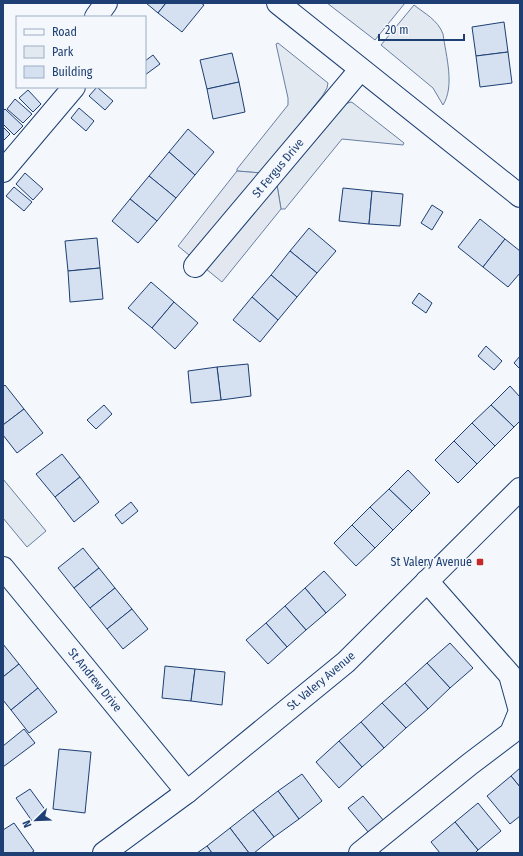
<svg xmlns="http://www.w3.org/2000/svg" width="523" height="856" viewBox="0 0 523 856" font-family="'Fira Sans Condensed',sans-serif">
<rect width="100%" height="100%" fill="#f4f7fb"/>
<g fill="#e3e9f0" stroke="#687fa3">
<path d="M327 3H405L375 40Z"/>
<path d="M414 5C424 13 438 20 443 34 446 56 455 86 443 105L433 88 381 45Z"/>
<path d="M278 43 328 83 327 88 323 95 261 173 237 171V169L288 105V98L276 44Z"/>
<path d="M351 102 353 103 404 143 403 145 342 139 285 209H281L277 185 345 104Z"/>
<path d="M3 479 46 531 27 547 3 518Z"/>
</g>
<path fill="#e3e8f0" stroke="#687fa3" d="M237 171 261 173 277 185 281 209 222 282 178 246Z"/>
<g fill="#d5e0f0" stroke="#1d3f73">
<path d="M146 3H166L158 13Z"/>
<path d="M166 3H201L204 5 182 32 158 13Z"/>
<path d="M504 22 508 52 476 56 472 27Z"/>
<path d="M508 52 512 83 480 87 476 56Z"/>
<path d="M232 53 239 82 207 89 200 60Z"/>
<path d="M153 55 160 64 145 75V61Z"/>
<path d="M239 82 245 112 213 119 207 89Z"/>
<path d="M97 87 113 101 105 110 89 96Z"/>
<path d="M28 90 41 104 33 112 19 98Z"/>
<path d="M15 99 32 114 23 123 7 109Z"/>
<path d="M79 108 94 121 86 131 71 118Z"/>
<path d="M5 109 23 126 14 135 3 124V111Z"/>
<path d="M3 127 10 134 3 141Z"/>
<path d="M188 129 214 152 195 175 169 152Z"/>
<path d="M169 152 195 175 176 198 149 176Z"/>
<path d="M25 173 43 189 33 200 16 184Z"/>
<path d="M149 176 176 198 157 221 130 199Z"/>
<path d="M14 187 32 202 24 211 6 196Z"/>
<path d="M343 188 372 191 369 224 339 221Z"/>
<path d="M372 191 403 194 400 226 369 224Z"/>
<path d="M130 199 157 221 138 243 112 221Z"/>
<path d="M432 205 443 212 432 230 421 223Z"/>
<path d="M480 219 505 239 483 267 458 247Z"/>
<path d="M309 228 336 251 317 273 290 251Z"/>
<path d="M97 238 100 268 68 271 65 241Z"/>
<path d="M505 239 520 251V273L508 287 483 267Z"/>
<path d="M290 251 317 273 297 297 271 275Z"/>
<path d="M100 268 103 299 70 302 68 271Z"/>
<path d="M271 275 297 297 278 320 252 297Z"/>
<path d="M151 282 174 302 152 328 128 308Z"/>
<path d="M419 293 432 303 426 313 412 303Z"/>
<path d="M252 297 278 320 260 342 233 320Z"/>
<path d="M174 302 198 323 175 349 152 328Z"/>
<path d="M486 346 502 361 494 370 478 356Z"/>
<path d="M520 356V369L514 363Z"/>
<path d="M248 364 251 396 221 400 217 367Z"/>
<path d="M217 367 221 400 191 403 188 371Z"/>
<path d="M5 385 24 409 3 425V387Z"/>
<path d="M510 386 520 397V421L514 427 491 405Z"/>
<path d="M104 405 112 414 96 429 87 420Z"/>
<path d="M491 405 514 427 495 446 472 423Z"/>
<path d="M24 409 43 433 17 453 3 435V425Z"/>
<path d="M472 423 495 446 477 464 454 441Z"/>
<path d="M454 441 477 464 458 483 435 460Z"/>
<path d="M62 454 80 477 55 497 36 474Z"/>
<path d="M408 470 430 493 412 511 389 489Z"/>
<path d="M80 477 99 502 74 522 55 497Z"/>
<path d="M389 489 412 511 393 530 370 507Z"/>
<path d="M131 502 138 511 122 524 115 515Z"/>
<path d="M370 507 393 530 375 548 352 525Z"/>
<path d="M352 525 375 548 356 566 334 543Z"/>
<path d="M83 548 99 568 74 588 58 568Z"/>
<path d="M99 568 115 588 90 608 74 588Z"/>
<path d="M324 571 346 595 326 613 305 588Z"/>
<path d="M115 588 132 609 107 629 90 608Z"/>
<path d="M305 588 326 613 306 630 285 606Z"/>
<path d="M285 606 306 630 287 647 266 623Z"/>
<path d="M132 609 148 629 123 649 107 629Z"/>
<path d="M266 623 287 647 268 664 246 640Z"/>
<path d="M450 643 473 668 450 688 427 663Z"/>
<path d="M3 644 19 664 3 677Z"/>
<path d="M427 663 450 688 428 709 405 683Z"/>
<path d="M19 664 38 688 11 710 3 700V677Z"/>
<path d="M165 666 195 669 191 701 162 698Z"/>
<path d="M195 669 225 672 222 705 191 701Z"/>
<path d="M405 683 428 709 406 728 382 703Z"/>
<path d="M38 688 57 712 29 733 11 710Z"/>
<path d="M382 703 406 728 384 748 361 722Z"/>
<path d="M361 722 384 748 362 767 339 741Z"/>
<path d="M24 729 35 743 3 767V746Z"/>
<path d="M339 741 362 767 339 788 316 762Z"/>
<path d="M59 749 91 752 85 813 53 809Z"/>
<path d="M520 768V787L511 776Z"/>
<path d="M302 774 322 801 299 819 278 791Z"/>
<path d="M511 776 520 787V816L510 824 487 796Z"/>
<path d="M30 789 46 811 32 821 16 798Z"/>
<path d="M278 791 299 819 274 837 253 810Z"/>
<path d="M363 796 384 821 369 833 348 808Z"/>
<path d="M478 803 501 831 478 850 455 822Z"/>
<path d="M253 810 274 837 254 853H249L230 828Z"/>
<path d="M455 822 478 850 475 853H440L431 842Z"/>
<path d="M14 823 34 851 31 853H3V830Z"/>
<path d="M230 828 249 853H212L207 846Z"/>
<path d="M207 846 212 853H197Z"/>
</g>
<g fill="none" stroke-linecap="round" stroke-linejoin="round">
<g stroke="#1d3f73" stroke-width="24">
<g id="minor">
<path d="M278 3 520 196"/>
<path d="M96 17 106 3"/>
<path d="M3 171 74 87"/>
<path d="M195 266 360 70"/>
<path d="M3 568 187 792"/>
<path d="M104 853 187 792 346 662 520 489"/>
<path d="M360 853 470 764 511 733 520 711 510 675 427 581"/>
</g>
</g>
<use href="#minor" stroke="#f4f7fb" stroke-width="22"/>
</g>
<rect fill="#c62828" stroke="#f4f7fb" stroke-width="1.5" x="476" y="558" width="8" height="8" rx="2"/>
<g text-anchor="middle" stroke-width="3" stroke-linejoin="round" paint-order="stroke">
<g font-size="12" fill="#1d3f73" stroke="#f4f7fb">
<text transform="translate(278 168) rotate(-50)" y="4">St Fergus Drive</text>
<text transform="translate(95 680) rotate(51)" y="4">St Andrew Drive</text>
<text transform="translate(321 681) rotate(-40)" y="4">St. Valery Avenue</text>
</g>
<g font-size="12" fill="#1d3f73" stroke="#f4f7fb" text-anchor="end">
<text x="472" y="566">St Valery Avenue</text>
</g>
</g>
<rect width="523" height="856" fill="none" stroke="#1d3f73" stroke-width="8"/>
<rect x="16" y="16" width="130" height="72" fill="#f4f7fb" stroke="#9eadc5"/>
<rect x="24" y="29" width="20" height="6" fill="#f4f7fb" stroke="#9eadc5"/>
<text x="52" y="36" font-size="12" fill="#1d3f73">Road</text>
<rect x="24" y="46" width="20" height="12" fill="#e3e9f0" stroke="#9eadc5"/>
<text x="52" y="56" font-size="12" fill="#1d3f73">Park</text>
<rect x="24" y="66" width="20" height="12" fill="#d5e0f0" stroke="#9eadc5"/>
<text x="52" y="76" font-size="12" fill="#1d3f73">Building</text>
<g transform="translate(36 820) rotate(247)" stroke="#f4f7fb" stroke-width="3" paint-order="stroke">
<path d="M0-3L7 15L0 10L-7 15Z" fill="#1d3f73"/>
<text y="-6" font-size="11" font-weight="bold" text-anchor="middle" fill="#1d3f73">N</text>
</g>
<path d="M379 34v6h85v-6" fill="none" stroke="#1d3f73" stroke-width="2"/>
<text x="385" y="34" font-size="12" fill="#1d3f73" stroke="#f4f7fb" stroke-width="3" paint-order="stroke">20 m</text>
</svg>
